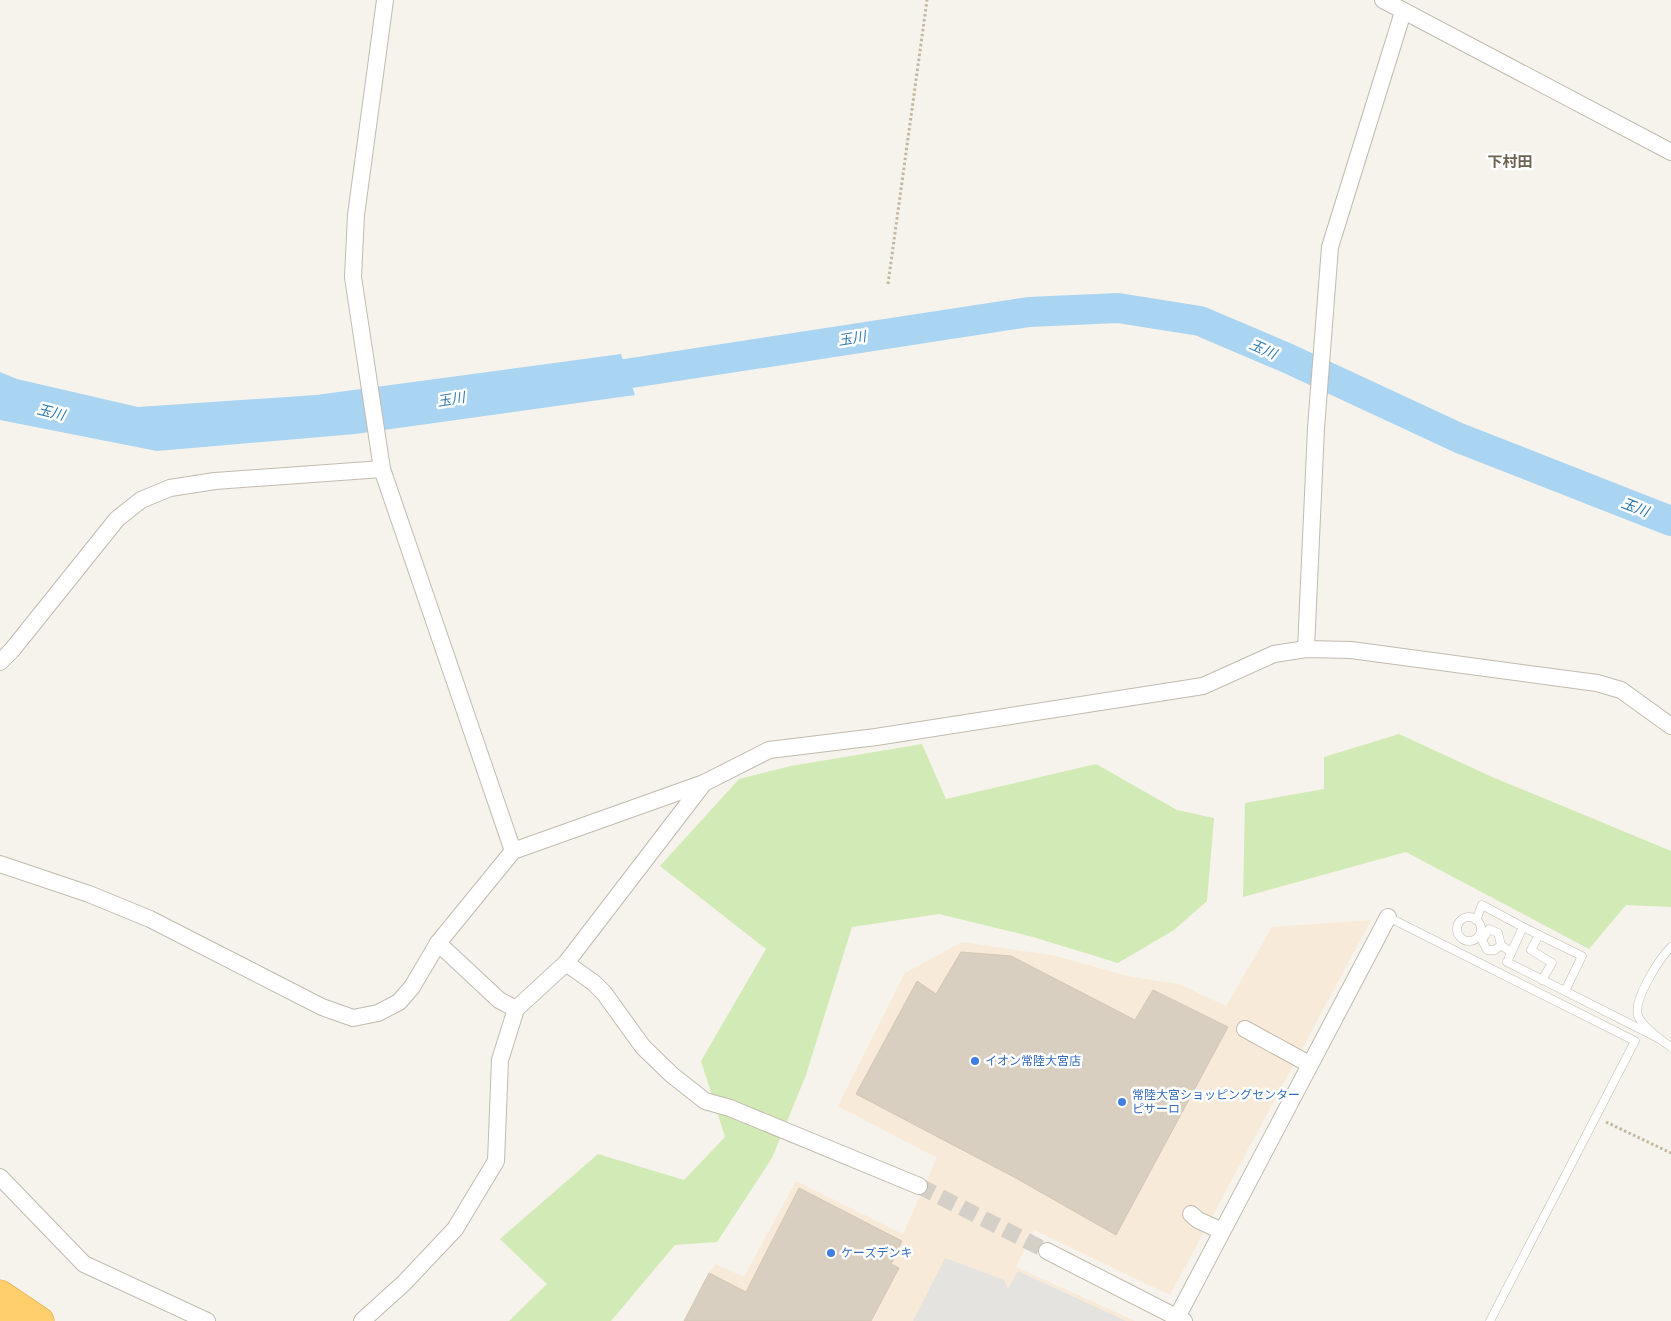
<svg xmlns="http://www.w3.org/2000/svg" width="1671" height="1321" viewBox="0 0 1671 1321" font-family="'Titillium Web','Noto Sans JP',sans-serif">
<rect width="100%" height="100%" fill="#f6f3ec"/>
<path fill="#f7ead8" d="M1371 920 1170 1295 1034 1230 1016 1267 1135 1321H684L709 1273 716 1264 744 1277 796 1181 903 1234 937 1158 838 1106 905 973 962 942 1056 956 1131 977 1179 984 1226 1006 1272 927Z"/>
<g fill="#d2eab5">
<path d="M1399 734 1490 776 1671 851V907L1626 905 1589 949 1406 852 1243 897 1245 803 1324 789V757Z"/>
<path d="M922 744 946 799 1096 764 1177 810 1214 818 1207 901 1174 930 1118 963 1033 937 939 914 852 927 806 1075 772 1158 717 1242 675 1245 611 1321H509L547 1284 500 1239 598 1154 684 1180 725 1137 701 1061 766 949 660 866 739 779 791 766Z"/>
</g>
<path fill="#e5e3e0" d="M945 1258 1004 1280 1008 1289 1018 1271 1126 1321H913Z"/>
<path fill="#a9d4f2" d="M621 354 635 395 355 434 157 451 0 420V372L17 379 138 407 316 395Z"/>
<g fill="none" stroke-linecap="round" stroke-linejoin="round">
<path stroke="#a9d4f2" stroke-width="30" d="M586 380 1029 312 1118 308 1200 321 1287 358 1459 438 1671 521"/>
</g>
<g fill="#d8cfc1" stroke="#d3c7b4">
<path d="M961 952 1011 956 1135 1020 1153 990 1228 1027 1116 1235 1014 1177 856 1094 917 981 936 994Z"/>
<path d="M799 1188 902 1241 891 1264 899 1268 871 1321H684L709 1273 746 1292Z"/>
</g>
<g fill="none" stroke-linecap="round" stroke-linejoin="round">
<path stroke="#d4d0c8" stroke-width="16" stroke-dasharray="16 8" stroke-linecap="butt" d="M919 1186 1047 1251"/>
<g stroke="#c2bbae" stroke-width="9">
<g id="lane">
<path d="M1388 917 1635 1041 1490 1321"/>
<circle cx="1469" cy="929" r="12"/>
<path d="M1476 920 1482 905 1523 927"/>
<path d="M1539 935 1531 950 1552 963 1542 980"/>
<path d="M1501 945 1498 933 1489 929 1482 940 1487 950H1495L1501 945 1511 952"/>
<path d="M1671 947C1660 958 1630 1003 1639 1018 1645 1029 1661 1040 1671 1047"/>
<path d="M1565 991 1582 956 1523 927 1507 962 1660 1039"/>
</g>
</g>
<g stroke="#c2bbae" stroke-width="18">
<g id="street">
<path d="M385 0 356 215 353 277 382 469 513 851"/>
<path d="M1383 0 1671 152"/>
<path d="M1306 649 1316 428 1330 247 1403 12"/>
<path d="M0 662 12 650 117 519 141 500 170 488 215 481 382 469"/>
<path d="M0 864 89 894 150 919 322 1007 353 1018 378 1013 399 1002 412 987 438 943 513 851 704 783 769 750 876 737 1203 686 1274 654 1306 649 1351 650 1597 683 1621 690 1671 726"/>
<path d="M438 943 499 1000 516 1009 566 963 704 783"/>
<path d="M566 963 594 983 604 993 643 1047 672 1075 705 1101 730 1108 919 1186"/>
<path d="M1245 1029 1309 1064"/>
<path d="M0 1177 84 1264 207 1321"/>
<path d="M1191 1214 1198 1220 1222 1231"/>
<path d="M1047 1251 1184 1321"/>
<path d="M362 1321 404 1283 455 1229 496 1161 500 1060 516 1009"/>
<path d="M1175 1321 1388 917"/>
</g>
</g>
<g stroke="#e0a43c" stroke-width="29">
<g id="highway">
<path d="M0 1294 40 1321"/>
<path d="M0 1321H1"/>
</g>
</g>
<g stroke="#c4b79f" stroke-width="3" stroke-dasharray="2.5 2.5" stroke-linecap="butt">
<path d="M888 284 927 0"/>
<path d="M1606 1122 1671 1153"/>
</g>
<use href="#lane" stroke="#fff" stroke-width="8"/>
<use href="#street" stroke="#fff" stroke-width="16"/>
<use href="#highway" stroke="#ffcf6e" stroke-width="28"/>
</g>
<g fill="#3f7fe0" stroke="#fff" stroke-width="2">
<circle cx="975" cy="1061" r="5"/>
<circle cx="1122" cy="1102" r="5"/>
<circle cx="831" cy="1253" r="5"/>
</g>
<g text-anchor="middle" stroke-width="5" stroke-linejoin="round" paint-order="stroke">
<g font-size="12" fill="#366cbe" stroke="#fff" text-anchor="start">
<text x="985" y="1065">イオン常陸大宮店</text>
<text x="1132" y="1099">常陸大宮ショッピングセンター<tspan x="1132" dy="14">ピサーロ</tspan></text>
<text x="841" y="1257">ケーズデンキ</text>
</g>
<g font-size="14" font-style="italic" fill="#2e7ab2" stroke="#fff">
<text transform="translate(852 338) rotate(-9)" y="5">玉川</text>
<text transform="translate(1263 349) rotate(24)" y="5">玉川</text>
<text transform="translate(451 399) rotate(-9)" y="5">玉川</text>
<text transform="translate(51 412) rotate(14)" y="5">玉川</text>
<text transform="translate(1635 507) rotate(21)" y="5">玉川</text>
</g>
<g font-size="15" font-weight="bold" fill="#6e6250" stroke="#fff">
<text x="1510" y="167">下村田</text>
</g>
</g>
</svg>
